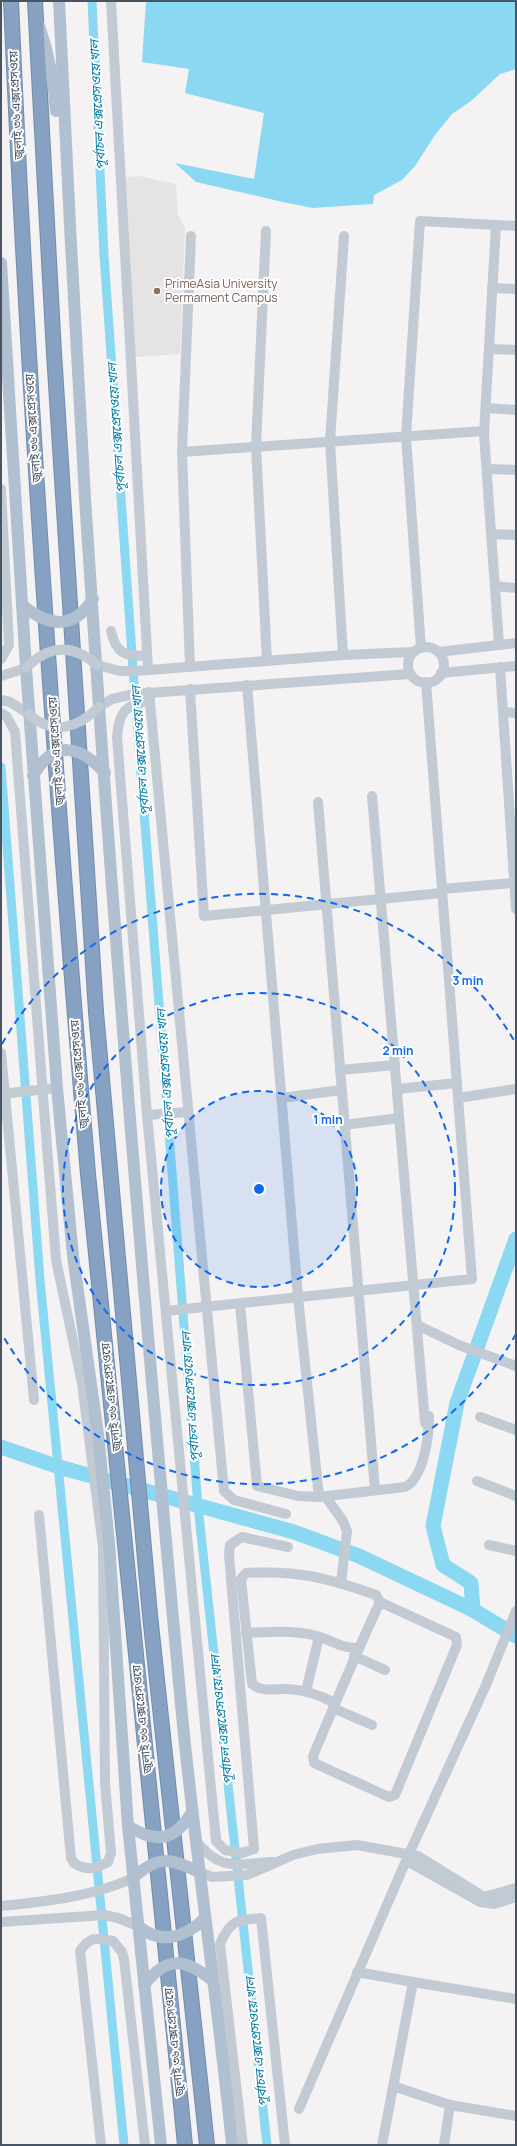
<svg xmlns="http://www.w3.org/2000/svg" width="517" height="2146" viewBox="0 0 517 2146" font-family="Manrope,'Noto Sans Bengali',sans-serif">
<rect width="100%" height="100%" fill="#f4f2f2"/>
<path fill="#e5e3e4" d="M139 176 176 184 178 215 185 228 180 354 135 357 126 177Z"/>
<path fill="#8ad8f2" d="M146 1H516V69L500 74 471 101 452 114 435 135 415 166 402 180 374 195 373 204 313 208 283 202 196 182 175 163 254 179 264 113 185 93 189 69 142 62Z"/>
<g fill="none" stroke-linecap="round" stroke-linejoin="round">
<g stroke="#8ad8f2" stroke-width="9">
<path d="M92 1 104 255 134 683 198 1506 267 2145"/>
<path d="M1 767 40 1280 124 2145"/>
</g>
<g stroke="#8ad8f2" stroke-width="15">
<path d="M1 1447 59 1467 294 1532 359 1556 473 1610 516 1636"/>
<path d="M473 1610 471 1583 443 1565 433 1526 457 1403 516 1239"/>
</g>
<g stroke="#728cae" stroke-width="16">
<g id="highway">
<path d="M11 1C28 393 55 784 88 1174L185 2145"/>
<path d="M35 1 54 353 96 1012 150 1615 207 2145"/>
</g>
</g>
<g stroke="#c2cbd4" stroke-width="10">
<path d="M111 1 148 669"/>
<path d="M496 225 484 434 499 644"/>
<path d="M266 231 256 446 267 661"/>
<path d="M492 288 516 289"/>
<path d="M489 349 516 350"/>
<path d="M486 408 516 410"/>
<path d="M182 452 484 431"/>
<path d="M487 469 516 470"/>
<path d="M1 489 9 645 1 659"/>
<path d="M492 534 516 535"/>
<path d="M495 586 516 588"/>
<circle cx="426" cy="665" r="18"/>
<path d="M421 648 406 436 420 221 516 226"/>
<path d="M438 652 516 643"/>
<path d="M343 655 330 441 344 236"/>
<path d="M97 665 120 671H136L343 655 413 652"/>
<path d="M190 666 182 452 191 236"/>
<path d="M500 667 516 909"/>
<path d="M441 673 516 666"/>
<path d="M1 676 26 668"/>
<path d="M247 685 298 1297 319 1497"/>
<path d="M190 689 204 916 442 893"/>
<path d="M149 692 224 1491 234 1500 286 1514"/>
<path d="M1 700 10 702 29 714"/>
<path d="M150 701C125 704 119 712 117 737L147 1115 216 1841"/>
<path d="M99 707 112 699 134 694 410 674"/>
<path d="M503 712 516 713"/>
<path d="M1 713 7 717 15 732 42 1082"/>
<path d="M372 796 425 1423"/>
<path d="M318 802 375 1490"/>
<path d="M442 889 514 883"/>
<path d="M1 1053 34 1400"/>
<path d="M340 1070 395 1065"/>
<path d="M397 1089 457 1083"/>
<path d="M1 1098 10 1093 57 1088"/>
<path d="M281 1098 341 1090"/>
<path d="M458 1098 516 1089"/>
<path d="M147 1115 188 1112"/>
<path d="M344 1125 399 1118"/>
<path d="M240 1304 257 1486 298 1496 319 1497 405 1487C424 1478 429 1436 429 1416"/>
<path d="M166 1311 472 1279 426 682"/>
<path d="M417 1325 459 1345 516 1366"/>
<path d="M480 1417 516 1430"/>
<path d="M477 1481 516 1496"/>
<path d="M325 1496 343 1521 347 1531 341 1583"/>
<path d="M39 1515 71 1858 74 1863C86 1871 95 1869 108 1862L111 1853 105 1783 103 1547 82 1383 56 1260 43 1096"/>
<path d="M489 1545 516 1551"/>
<path d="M246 1633C271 1632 299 1629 323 1638 334 1642 347 1650 358 1647"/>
<path d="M354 1656 385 1670"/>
<path d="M306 1691 319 1637"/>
<path d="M335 1703C320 1695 305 1690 288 1689 275 1688 263 1693 252 1684L241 1579 246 1573C297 1570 328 1578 376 1595L380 1602 456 1637 457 1645 395 1795 389 1797 314 1763 313 1756C335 1704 356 1653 380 1602"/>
<path d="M333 1708 372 1725"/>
<path d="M216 1835V1841L225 1850 242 1853 254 1849 229 1555 230 1545 242 1537 288 1547"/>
<path d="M195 1840C221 1872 235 1864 272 1862"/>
<path d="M408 1856 412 1864 480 1902 494 1904 516 1897"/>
<path d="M199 1872 212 1877 247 1875 293 1855 317 1849 357 1845 418 1856 484 1897 516 1888"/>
<path d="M1 1906C43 1902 95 1896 133 1878"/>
<path d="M1 1922 104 1915 118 1918 138 1926"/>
<path d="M357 1972 413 1982"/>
<path d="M393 2086 450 2105 516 2116"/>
<path d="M299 2109 408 1856 486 1685 516 1611"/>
<path d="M101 2145 80 1951C90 1936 96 1938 113 1941L122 1952 124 1959 145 2145"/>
<path d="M243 2145 220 1944C230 1920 237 1920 261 1918L285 2145"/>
<path d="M382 2145 413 1982 516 1999"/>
<path d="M444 2145 450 2105"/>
</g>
<g stroke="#b0c0d1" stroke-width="12">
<path d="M59 1C67 167 75 332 85 498 111 904 144 1310 182 1715 196 1859 218 2002 232 2145"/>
<path d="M39 26C49 54 54 81 56 111"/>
<path d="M1 263 26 668 57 1088 73 1256 98 1434 109 1543 128 1826 161 2145"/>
</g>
<use href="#highway" stroke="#87a1c2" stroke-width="14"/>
<g stroke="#c2cbd4" stroke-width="10">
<path d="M111 631C116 654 125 656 147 656"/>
<path d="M26 668C48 645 72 643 97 665"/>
<path d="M29 714C53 737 79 727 99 707"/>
<path d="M42 1082 43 1096"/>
</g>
<g stroke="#b0c0d1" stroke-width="12">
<path d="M22 605C48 626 73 631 93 599"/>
<path d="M33 776C54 739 80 745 105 773"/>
<path d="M128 1826C156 1844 175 1841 192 1812"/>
<path d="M133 1878C158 1855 169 1858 199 1872"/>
<path d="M138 1926C161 1945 184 1938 204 1919"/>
<path d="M144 1985C167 1955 185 1959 212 1980"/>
</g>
</g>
<circle cx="259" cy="1189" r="98" fill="#0f68f0" fill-opacity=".12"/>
<g fill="none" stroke="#0f68f0" stroke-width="2" stroke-dasharray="7 5">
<circle cx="259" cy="1189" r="98"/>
<circle cx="259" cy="1189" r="196"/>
<path d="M516 1334A295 295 0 0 1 2 1334M2 1044A295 295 0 0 1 516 1044"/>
</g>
<circle fill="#8d6e63" stroke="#fff" stroke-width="1.5" cx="157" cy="291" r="4"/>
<g text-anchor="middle" stroke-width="4" stroke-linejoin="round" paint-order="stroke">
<g font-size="12" fill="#485461" stroke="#fff">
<text transform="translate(16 105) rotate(-93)" y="4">জুলাই ৩৬ এক্সপ্রেসওয়ে</text>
<text transform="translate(33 428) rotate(-94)" y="4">জুলাই ৩৬ এক্সপ্রেসওয়ে</text>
<text transform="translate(56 751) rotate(-94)" y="4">জুলাই ৩৬ এক্সপ্রেসওয়ে</text>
<text transform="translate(79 1074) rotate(-95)" y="4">জুলাই ৩৬ এক্সপ্রেসওয়ে</text>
<text transform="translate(111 1397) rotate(-96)" y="4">জুলাই ৩৬ এক্সপ্রেসওয়ে</text>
<text transform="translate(142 1719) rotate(-96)" y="4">জুলাই ৩৬ এক্সপ্রেসওয়ে</text>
<text transform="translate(174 2042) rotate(-96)" y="4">জুলাই ৩৬ এক্সপ্রেসওয়ে</text>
</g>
<g font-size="12" fill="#785e54" stroke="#fff" text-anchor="start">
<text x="165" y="288">PrimeAsia University<tspan x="165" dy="14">Permament Campus</tspan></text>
</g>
<g font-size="13" font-style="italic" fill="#057ea7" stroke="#fff">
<text transform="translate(97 105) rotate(-93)" y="5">পূর্বাচল এক্সপ্রেসওয়ে খাল</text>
<text transform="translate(116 428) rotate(-94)" y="5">পূর্বাচল এক্সপ্রেসওয়ে খাল</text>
<text transform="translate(140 751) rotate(-94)" y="5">পূর্বাচল এক্সপ্রেসওয়ে খাল</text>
<text transform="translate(165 1074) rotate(-94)" y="5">পূর্বাচল এক্সপ্রেসওয়ে খাল</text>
<text transform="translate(190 1397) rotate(-94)" y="5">পূর্বাচল এক্সপ্রেসওয়ে খাল</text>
<text transform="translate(221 1720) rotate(-96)" y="5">পূর্বাচল এক্সপ্রেসওয়ে খাল</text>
<text transform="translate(256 2042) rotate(-96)" y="5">পূর্বাচল এক্সপ্রেসওয়ে খাল</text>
</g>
</g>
<circle cx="259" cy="1189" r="6" fill="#0f68f0" stroke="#fff" stroke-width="2"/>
<g font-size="12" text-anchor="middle" font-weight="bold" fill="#0f68f0" stroke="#fff" stroke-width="4" stroke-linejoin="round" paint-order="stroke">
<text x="468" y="985">3 min</text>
<text x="398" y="1055">2 min</text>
<text x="328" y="1124">1 min</text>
</g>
<rect width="517" height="2146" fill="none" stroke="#485461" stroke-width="4"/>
</svg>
